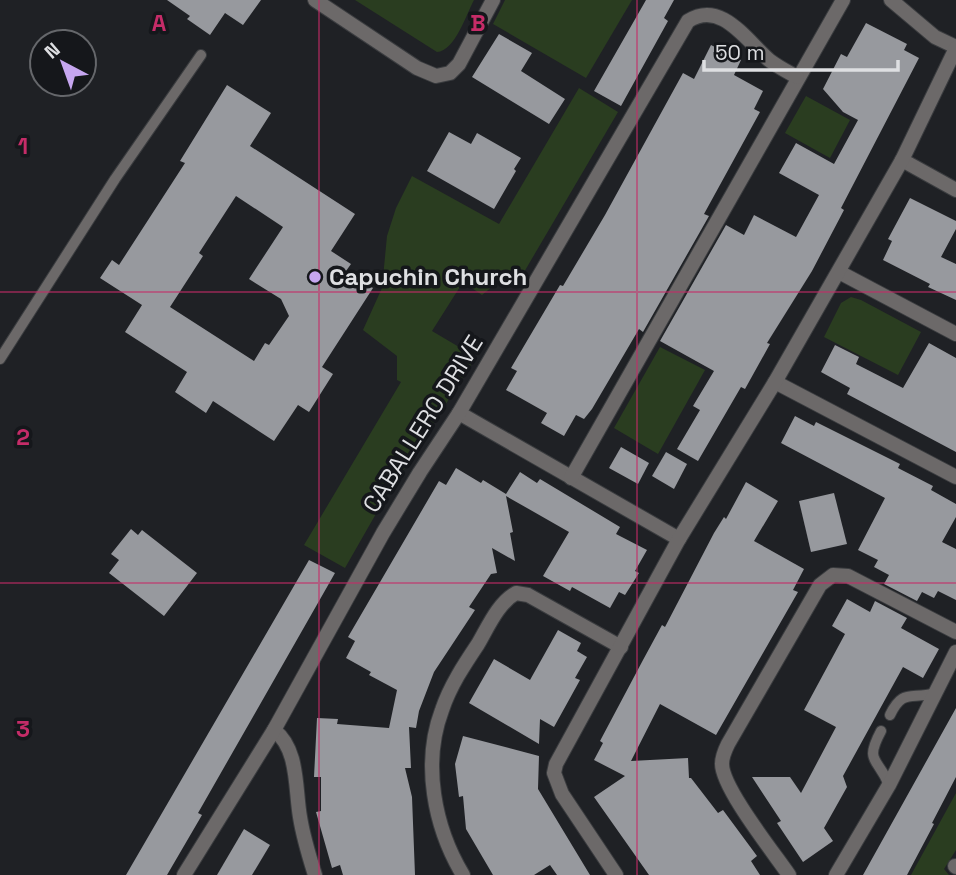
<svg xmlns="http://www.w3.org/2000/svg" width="956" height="875" viewBox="0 0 956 875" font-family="'Space Grotesk',sans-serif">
<rect width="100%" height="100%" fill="#1f2125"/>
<g fill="#2a3d20">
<path d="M355 0H474C466 15 455 51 437 52Z"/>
<path d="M505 0H632L586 78 493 24Z"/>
<path d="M579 88 618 112 520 279 509 273 482 295 463 282 432 331 476 357 381 505 345 568 304 545 401 382 397 380V356L363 330 382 288 387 236 396 208 412 176 499 224Z"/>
<path d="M806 96 850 120 830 158 785 133Z"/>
<path d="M851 297 861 300 921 332 898 375 824 337 841 303Z"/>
<path d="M660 347 705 370 658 454 614 428Z"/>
<path d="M956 793V850L944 869 949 875H911Z"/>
</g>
<g fill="#97999e" fill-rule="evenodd">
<path d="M167 0H261L243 25 225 13 210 35 187 19 190 16Z"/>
<path d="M646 0H674L664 18 668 21 621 106 594 91Z"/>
<path d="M866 23 907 44 904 50 919 58 841 208 844 210 812 271 767 343 770 344 745 389 741 387 698 461 677 449 700 410 693 406 714 371 660 341 726 225 744 235 754 215 796 237 819 195 779 173 796 143 834 164 858 120 843 112 823 89 841 54 847 57Z"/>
<path d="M499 34 532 53 521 71 565 99 549 124 472 77Z"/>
<path d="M711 45 741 60 734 75 763 91 754 109 760 112 704 214 709 216 643 332 639 329 592 409 584 419 576 415 564 436 541 423 547 413 506 390 517 371 511 368 560 285 563 286 605 215 683 73 694 79Z"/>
<path d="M227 85 271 113 250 146 355 214 331 251 351 264 346 271 373 288 322 367 333 374 309 412 298 405 274 441 213 401 206 413 175 392 187 372 125 332 142 305 100 278 112 260 119 265 185 163 180 161ZM236 196 283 227 249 279 281 299 289 316 269 345 265 343 254 361 170 307 203 256 199 253Z"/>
<path d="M449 132 471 144 477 133 521 158 514 169 516 171 494 209 427 171Z"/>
<path d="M910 198 956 221V229L941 257 956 264V300L928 287 930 284 883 260 892 241 888 239Z"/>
<path d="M929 343 956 358V452L847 394 850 388 821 372 835 345 859 357 856 364 903 388Z"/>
<path d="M795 416 814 426 816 422 900 464 898 468 933 486 931 490 956 504V517L942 542 956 549V600L938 591 934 598 922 592 917 601 884 584 889 575 874 567 878 560 858 550 885 498 781 443Z"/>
<path d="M621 447 649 463 638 484 609 468Z"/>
<path d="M666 452 687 464 674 489 652 476Z"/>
<path d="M456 468 481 483 483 480 506 494 520 472 537 483 540 479 620 527 616 534 647 550 635 571 639 573 625 595 619 592 610 608 572 587 570 591 543 576 569 532 506 496 513 532 510 533 515 561 492 548 497 573 491 574 469 607 475 610 434 672 419 711 416 728 409 727 411 768H405L412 797 415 875H343L340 865 332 868 316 812 321 811V777H314L317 718 338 719 337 724 389 728 397 690 369 675 371 672 346 658 355 641 348 637 439 481 446 485Z"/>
<path d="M746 482 778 501 754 541 804 569 793 590 798 592 716 735 660 704 631 761 688 758 689 778H691L718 813 723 810 757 856 751 861 760 875H649L594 797 625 776 594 760 603 743 600 741 643 660 662 625 665 627 714 533 724 517 726 519Z"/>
<path d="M834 493 847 544 811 552 799 501Z"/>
<path d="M131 529 138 535 142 530 197 573 164 616 109 573 119 560 111 554Z"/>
<path d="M309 560 335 573 198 813 202 815 167 875H126Z"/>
<path d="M847 599 870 612 875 601 907 618 901 628 939 649 923 678 903 667 843 776 847 787 824 828 833 841 803 862 777 823 781 821 752 777H790L801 793 836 727 804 710 845 634 832 626Z"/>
<path d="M558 630 581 643 577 651 587 657 575 678 580 680 554 727 540 719 539 744 469 703 494 659 530 680Z"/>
<path d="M956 708V777L932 823 934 824 907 875H863Z"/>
<path d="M463 736 539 756 538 789 590 875H557L550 865 534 875H493L466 829 463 796 459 797 455 764Z"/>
<path d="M244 829 270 845 252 875H217Z"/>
</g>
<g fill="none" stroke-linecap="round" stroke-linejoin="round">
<g stroke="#3a3c3f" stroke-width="12">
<g id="service">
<path d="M0 359 115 179 201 55"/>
<path d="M890 715C903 688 911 700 935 693"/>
<path d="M881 731C864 763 878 757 889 785"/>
</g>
</g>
<g stroke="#3a3c3f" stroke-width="16">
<g id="minor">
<path d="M315 0 417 68 436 76 450 73 459 64 493 0"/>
<path d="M891 0 935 37 956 47"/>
<path d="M902 160 956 190"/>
<path d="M839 272 956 334"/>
<path d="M775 382 956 477"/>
<path d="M459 413 679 539"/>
<path d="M571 478 843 0"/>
<path d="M274 730C299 749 295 789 300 817 303 836 309 856 315 875"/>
<path d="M955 866 956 867"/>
<path d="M184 875 274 730 383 533 420 472 459 413 688 21C721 0 745 39 769 60 778 67 788 72 797 77"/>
<path d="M463 875C434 827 422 763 442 710 450 686 464 665 478 644 488 627 498 603 516 593L528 595 621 647"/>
<path d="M616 875 562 794 554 773 556 764 679 539 775 382 902 160 956 48"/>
<path d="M789 875C774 853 722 788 722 764 722 757 725 750 728 744L820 585 833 575 848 576 956 632"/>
<path d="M836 875 889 785 956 652"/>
</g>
</g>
<use href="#service" stroke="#6c6969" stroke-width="10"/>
<use href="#minor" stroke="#6c6969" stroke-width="14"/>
</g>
<path fill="none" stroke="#c52c68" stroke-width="2" stroke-opacity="0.55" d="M319 0V875M637 0V875M0 292H956M0 583H956"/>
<circle fill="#c6a6f0" stroke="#15171b" stroke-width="2.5" cx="315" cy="277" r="7"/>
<g text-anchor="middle" stroke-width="7" stroke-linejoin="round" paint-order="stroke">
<g font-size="24" font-weight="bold" fill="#dedfe2" stroke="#15171b" text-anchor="start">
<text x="329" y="285">Capuchin Church</text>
</g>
<g font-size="24" fill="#dedfe2" stroke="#15171b">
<text transform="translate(423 424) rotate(-58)" y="8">CABALLERO DRIVE</text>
</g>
</g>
<g font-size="23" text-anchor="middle" font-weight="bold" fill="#c52c68" stroke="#15171b" stroke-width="7" stroke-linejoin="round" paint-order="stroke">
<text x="159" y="31">A</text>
<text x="478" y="31">B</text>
<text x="23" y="154">1</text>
<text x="23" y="445">2</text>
<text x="23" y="737">3</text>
</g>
<g transform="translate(63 63) rotate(319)"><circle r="33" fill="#15171b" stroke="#65676b" stroke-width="2"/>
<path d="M0-5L12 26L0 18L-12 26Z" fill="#c6a6f0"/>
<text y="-10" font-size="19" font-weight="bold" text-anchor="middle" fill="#dedfe2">N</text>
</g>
<path d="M704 60v10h194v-10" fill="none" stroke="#dedfe2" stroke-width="3.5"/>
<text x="715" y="60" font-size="21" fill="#dedfe2" stroke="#15171b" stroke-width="5" paint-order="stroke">50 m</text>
</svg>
